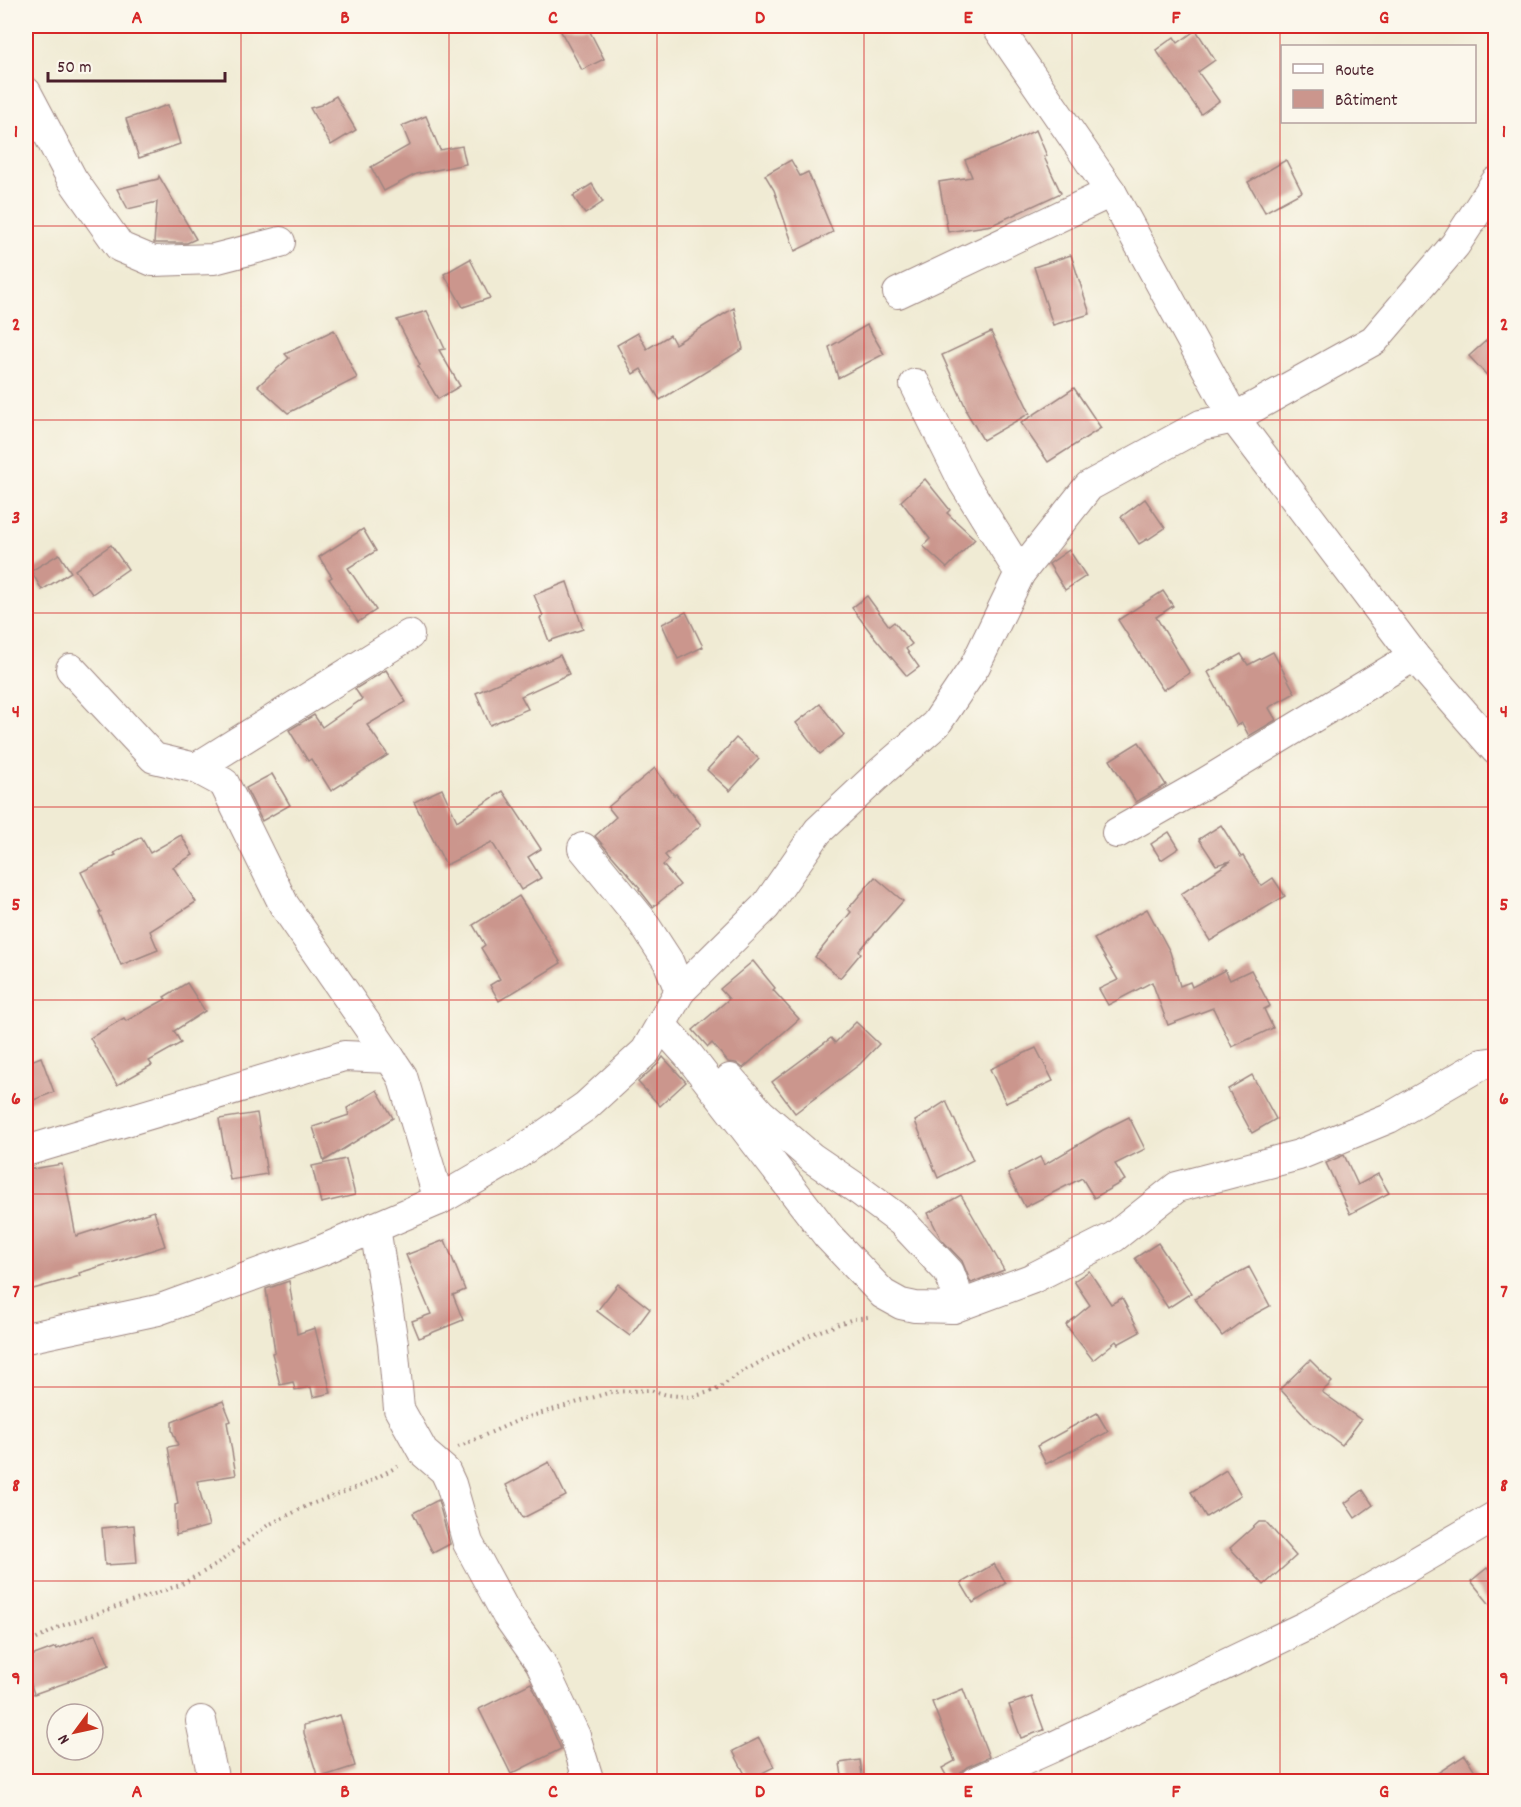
<svg xmlns="http://www.w3.org/2000/svg" width="1521" height="1807" viewBox="0 0 1521 1807" font-family="Dekko,sans-serif">
<rect width="100%" height="100%" fill="#fbf7ec"/>
<filter id="ink" filterUnits="userSpaceOnUse"><feTurbulence type="fractalNoise" baseFrequency=".0167" numOctaves="2"/><feDisplacementMap in="SourceGraphic" scale="12" xChannelSelector="R" yChannelSelector="G"/><feConvolveMatrix kernelMatrix="1 2 1 2 8 2 1 2 1" color-interpolation-filters="sRGB"/></filter>
<filter id="wash" filterUnits="userSpaceOnUse"><feTurbulence type="fractalNoise" baseFrequency=".008" numOctaves="4" result="noise"/><feDisplacementMap in="SourceGraphic" scale="24" xChannelSelector="R" yChannelSelector="G"/><feGaussianBlur stdDeviation="1.35" result="paint"/><feColorMatrix in="noise" values="0 0 0 0 0 0 0 0 0 0 0 0 0 0 0 0 0 1.4 0 .05"/><feComposite in="paint" operator="in"/></filter>
<g filter="url(#wash)">
<rect width="100%" height="100%" fill="#f0ebd4"/>
<g id="blocks">
<g fill="#cb968d">
<path d="M558 26H587L604 59 582 70Z"/>
<path d="M1196 30 1215 60 1198 72 1219 101 1201 114 1156 50 1174 37 1178 43Z"/>
<path d="M336 96 356 130 331 145 310 108 321 105Z"/>
<path d="M168 105 180 144 139 158 126 119Z"/>
<path d="M426 116 440 150 462 146 466 164 416 174 384 191 371 167 410 145 402 126Z"/>
<path d="M1036 130 1047 156 1044 157 1061 193 992 225 948 232 939 182 972 177 965 160 1000 147Z"/>
<path d="M791 160 800 176 808 172 833 232 795 251 774 190 765 175Z"/>
<path d="M1286 160 1302 192 1265 212 1248 182Z"/>
<path d="M159 176 160 178 196 239 187 243H154L157 202 128 209 117 189 158 179Z"/>
<path d="M592 184 603 202 585 214 573 196Z"/>
<path d="M1071 255 1090 314 1053 325 1034 267Z"/>
<path d="M470 259 490 298 463 307 444 274Z"/>
<path d="M734 308 743 349 660 400 641 369 633 374 617 345 638 333 647 349 670 335 675 344Z"/>
<path d="M427 311 445 349 439 350 460 386 438 399 418 366 420 365 397 320Z"/>
<path d="M867 325 884 354 838 378 829 347Z"/>
<path d="M334 330 357 378 288 413 258 386 289 358 285 354Z"/>
<path d="M991 332 1030 413 983 440 966 411 967 410 942 355Z"/>
<path d="M1496 332V385L1469 356Z"/>
<path d="M1074 388 1101 428 1048 462 1021 423Z"/>
<path d="M925 479 950 510 947 513 975 539 947 568 923 546 930 539 901 501Z"/>
<path d="M1145 499 1165 528 1147 540V539L1139 544 1121 517Z"/>
<path d="M363 529 376 551 348 568 376 610 358 622 329 579 332 577 319 557Z"/>
<path d="M111 545 128 569 92 594 75 570Z"/>
<path d="M1069 550 1086 576 1065 590 1049 564Z"/>
<path d="M59 554 71 572 42 590 31 571Z"/>
<path d="M567 582 583 629 549 641 540 618 543 616 534 595Z"/>
<path d="M1163 591 1173 606 1156 617 1190 673 1163 690 1118 620Z"/>
<path d="M867 596 889 626 894 622 912 644 906 649 919 667 907 676 871 633 852 608Z"/>
<path d="M686 612 703 647 678 659 662 624Z"/>
<path d="M1273 652 1295 693 1271 706 1269 708 1276 720 1249 736 1242 723 1237 726 1208 672 1241 654 1248 665Z"/>
<path d="M560 655 569 674 521 696 528 709 490 725 476 693Z"/>
<path d="M386 670 406 702 367 725 388 755 331 791 311 759 308 761 289 730 314 715 322 727 362 699 355 689Z"/>
<path d="M820 704 844 735 820 754 796 723Z"/>
<path d="M736 738 759 759 730 791 707 770Z"/>
<path d="M1139 742 1166 785 1136 802 1110 760Z"/>
<path d="M655 768 674 795 676 794 701 825 665 855 669 860 663 865 680 885 653 907 639 889 640 888 595 836 616 817 608 807Z"/>
<path d="M272 774 290 805 262 821 246 788Z"/>
<path d="M442 789 457 821 503 791 541 849 528 857 541 878 521 890 492 842 446 865 414 802Z"/>
<path d="M1221 825 1241 857 1243 856 1261 886 1273 878 1285 896 1210 941 1181 894 1231 861 1216 865 1199 839Z"/>
<path d="M1169 832 1179 848 1161 860 1151 844Z"/>
<path d="M181 835 193 855 173 867 196 902 150 931 158 950 121 965 99 912H101L81 872 116 855 114 853 141 837 150 853Z"/>
<path d="M875 877 903 901 859 951 861 953 840 978 815 957 851 912 848 909Z"/>
<path d="M519 896 561 963 499 1001 490 985 500 979 481 948 485 945 473 925Z"/>
<path d="M1147 909 1170 952 1180 986 1190 982 1192 987 1225 970 1230 980 1251 970 1270 1006 1264 1009 1273 1028 1232 1047 1213 1008 1168 1025 1152 982 1108 1005 1099 989 1118 980 1094 939Z"/>
<path d="M753 961 775 988 773 990 799 1019 743 1068 736 1063 728 1062 712 1043 708 1047 693 1030 729 999 720 989Z"/>
<path d="M187 983 205 1011 174 1031 181 1043 149 1061 152 1065 117 1085 90 1038 124 1018 126 1021 166 999 164 997Z"/>
<path d="M856 1022 879 1044 860 1064 795 1113 772 1082 831 1038 835 1043Z"/>
<path d="M1036 1048 1053 1081 1006 1103 990 1069Z"/>
<path d="M41 1057 54 1092 26 1103V1063Z"/>
<path d="M663 1057 686 1082 660 1106 638 1082 658 1064Z"/>
<path d="M1252 1075 1276 1119 1252 1133 1228 1089Z"/>
<path d="M377 1090 393 1118 324 1161 313 1127 349 1115 347 1108Z"/>
<path d="M946 1101 973 1160 938 1178 915 1121Z"/>
<path d="M257 1113 267 1174 230 1180 219 1119Z"/>
<path d="M1129 1117 1145 1149 1115 1164 1125 1180 1094 1198 1082 1178 1025 1207 1008 1174 1040 1157 1044 1165 1103 1130Z"/>
<path d="M1344 1155 1358 1185 1378 1174 1389 1193 1350 1214 1326 1163Z"/>
<path d="M346 1159 355 1195 321 1203 312 1166Z"/>
<path d="M62 1164 76 1236 154 1211 165 1246 79 1273 80 1276 26 1291V1170Z"/>
<path d="M961 1195 1004 1270 971 1283 962 1261 941 1239 928 1213Z"/>
<path d="M445 1240 465 1290 453 1295 463 1320 419 1338 412 1321 431 1314 406 1255Z"/>
<path d="M1158 1243 1191 1293 1168 1308 1135 1258Z"/>
<path d="M1249 1267 1270 1306 1244 1320 1222 1336 1195 1299 1217 1283 1218 1284Z"/>
<path d="M1089 1271 1111 1304 1122 1298 1140 1332 1118 1344 1116 1341 1093 1360 1066 1325 1090 1305 1074 1281Z"/>
<path d="M289 1281 297 1334 315 1328 331 1393 313 1397 311 1387 295 1390 293 1382 280 1385 272 1353 275 1352 266 1289Z"/>
<path d="M618 1284 650 1309 630 1336 597 1311Z"/>
<path d="M1310 1360 1332 1382 1322 1392 1361 1420 1342 1445 1313 1424 1280 1389Z"/>
<path d="M223 1401 231 1421 227 1422 236 1475 197 1481 209 1526 176 1535 175 1505 178 1504 168 1447 178 1445 172 1430V1422Z"/>
<path d="M1097 1413 1108 1432 1046 1464 1037 1446Z"/>
<path d="M549 1462 566 1496 523 1518 506 1485Z"/>
<path d="M1226 1470 1241 1495 1206 1517 1191 1492Z"/>
<path d="M1363 1490 1373 1505 1355 1518 1345 1503Z"/>
<path d="M438 1500 450 1544 433 1553 413 1513Z"/>
<path d="M1259 1522H1266L1296 1556 1264 1585 1230 1548Z"/>
<path d="M134 1525 137 1563 105 1565 102 1528Z"/>
<path d="M994 1564 1006 1583 973 1603 961 1583Z"/>
<path d="M1487 1568 1496 1579V1612L1471 1581Z"/>
<path d="M96 1634 109 1665 68 1681V1682L34 1694 26 1669V1658L56 1647 57 1649Z"/>
<path d="M531 1683 561 1749 511 1774 479 1709Z"/>
<path d="M963 1689 989 1757 967 1767 961 1772 958 1782H950L942 1768 955 1761 932 1702Z"/>
<path d="M1032 1697 1044 1730 1021 1738 1009 1705Z"/>
<path d="M340 1715 355 1766 318 1778 304 1733V1725Z"/>
<path d="M759 1738 774 1767 748 1780 733 1751Z"/>
<path d="M1465 1755 1482 1782H1424Z"/>
<path d="M860 1760 863 1782H843L840 1763Z"/>
</g>
</g>
</g>
<g filter="url(#ink)">
<use href="#blocks" fill-opacity="0" stroke="#9d8580" stroke-width="1.5"/>
<g fill="none" stroke-linecap="round" stroke-linejoin="round">
<g stroke="#9d8580" stroke-width="32">
<g id="minor">
<path d="M997 26 1111 192 1234 418 1414 656 1496 750"/>
<path d="M26 92 72 179 120 247 153 261 214 259 280 242"/>
<path d="M898 293 1111 192"/>
<path d="M915 384 963 481 1020 573"/>
<path d="M71 669 154 758 196 768 224 783 284 905 390 1058"/>
<path d="M196 768 409 635"/>
<path d="M1117 833 1205 783 1414 656"/>
<path d="M680 991 766 906 818 831 882 771 936 724 975 666 1020 573 1089 486 1201 425 1234 418 1374 340 1455 245 1496 182"/>
<path d="M661 1025 689 1056 828 1236 883 1294 901 1304 915 1307 953 1308 1031 1279 1114 1237 1177 1187 1299 1155 1389 1118 1482 1064 1496 1062"/>
<path d="M730 1079 760 1113 812 1158 859 1190 902 1222 949 1272 955 1288 953 1308"/>
<path d="M26 1151 344 1056 390 1058 402 1076 439 1200"/>
<path d="M375 1227 393 1344 399 1409 423 1452 445 1471 451 1484 468 1543 507 1615 540 1662 575 1736 589 1782"/>
<path d="M26 1338 158 1310 320 1251 439 1200 513 1157 586 1106 646 1051 680 991 668 961 640 918 583 848"/>
<path d="M201 1721 214 1782"/>
<path d="M975 1782 1053 1747 1306 1626 1496 1516"/>
</g>
</g>
<g stroke="#9d8580" stroke-width="4" stroke-dasharray="1.5 4.5" stroke-linecap="butt">
<path d="M458 1447 519 1420 611 1392 650 1390 667 1395 692 1397 716 1390 740 1373 812 1334 853 1319 868 1317"/>
<path d="M26 1645 61 1626 180 1585 216 1565 268 1525 309 1505 365 1484 402 1464"/>
</g>
<use href="#minor" stroke="#fff" stroke-width="30"/>
</g>
</g>
<path fill="none" stroke="#d62828" stroke-width="1.5" stroke-opacity="0.55" d="M241 26V1782M449 26V1782M657 26V1782M864 26V1782M1072 26V1782M1280 26V1782M26 226H1496M26 420H1496M26 613H1496M26 807H1496M26 1000H1496M26 1194H1496M26 1387H1496M26 1581H1496"/>
<rect width="1521" height="1807" fill="none" stroke="#fbf7ec" stroke-width="66"/>
<rect x="1281" y="45" width="195" height="78" fill="#fbf7ec" stroke="#b4a19f" stroke-width="1.5"/>
<rect x="1293" y="64" width="30" height="9" fill="#ffffff" stroke="#b4a19f" stroke-width="1.5"/>
<text x="1335" y="75" font-size="18" fill="#4a1f2b">Route</text>
<rect x="1293" y="90" width="30" height="18" fill="#cb968d" stroke="#b4a19f" stroke-width="1.5"/>
<text x="1335" y="105" font-size="18" fill="#4a1f2b">Bâtiment</text>
<g transform="translate(75 1732) rotate(237)"><circle r="28" fill="#fbf7ec" stroke="#b4a19f" stroke-width="1.5"/>
<path d="M0-4.5L10 22L0 15L-10 22Z" fill="#c8321e"/>
<text y="-9" font-size="16" font-weight="bold" text-anchor="middle" fill="#4a1f2b">N</text>
</g>
<path d="M48 72v9h177v-9" fill="none" stroke="#4a1f2b" stroke-width="3"/>
<text x="57" y="72" font-size="18" fill="#4a1f2b" stroke="#fbf7ec" stroke-width="4.5" paint-order="stroke">50 m</text>
<rect x="33" y="33" width="1455" height="1741" fill="none" stroke="#d62828" stroke-width="2"/>
<g font-size="20" text-anchor="middle" font-weight="bold" fill="#d62828">
<text x="137" y="23">A</text>
<text x="345" y="23">B</text>
<text x="553" y="23">C</text>
<text x="760" y="23">D</text>
<text x="968" y="23">E</text>
<text x="1176" y="23">F</text>
<text x="1384" y="23">G</text>
<text x="16" y="137">1</text>
<text x="1504" y="137">1</text>
<text x="16" y="330">2</text>
<text x="1504" y="330">2</text>
<text x="16" y="523">3</text>
<text x="1504" y="523">3</text>
<text x="16" y="717">4</text>
<text x="1504" y="717">4</text>
<text x="16" y="910">5</text>
<text x="1504" y="910">5</text>
<text x="16" y="1104">6</text>
<text x="1504" y="1104">6</text>
<text x="16" y="1297">7</text>
<text x="1504" y="1297">7</text>
<text x="16" y="1491">8</text>
<text x="1504" y="1491">8</text>
<text x="16" y="1684">9</text>
<text x="1504" y="1684">9</text>
<text x="137" y="1797">A</text>
<text x="345" y="1797">B</text>
<text x="553" y="1797">C</text>
<text x="760" y="1797">D</text>
<text x="968" y="1797">E</text>
<text x="1176" y="1797">F</text>
<text x="1384" y="1797">G</text>
</g>
</svg>
